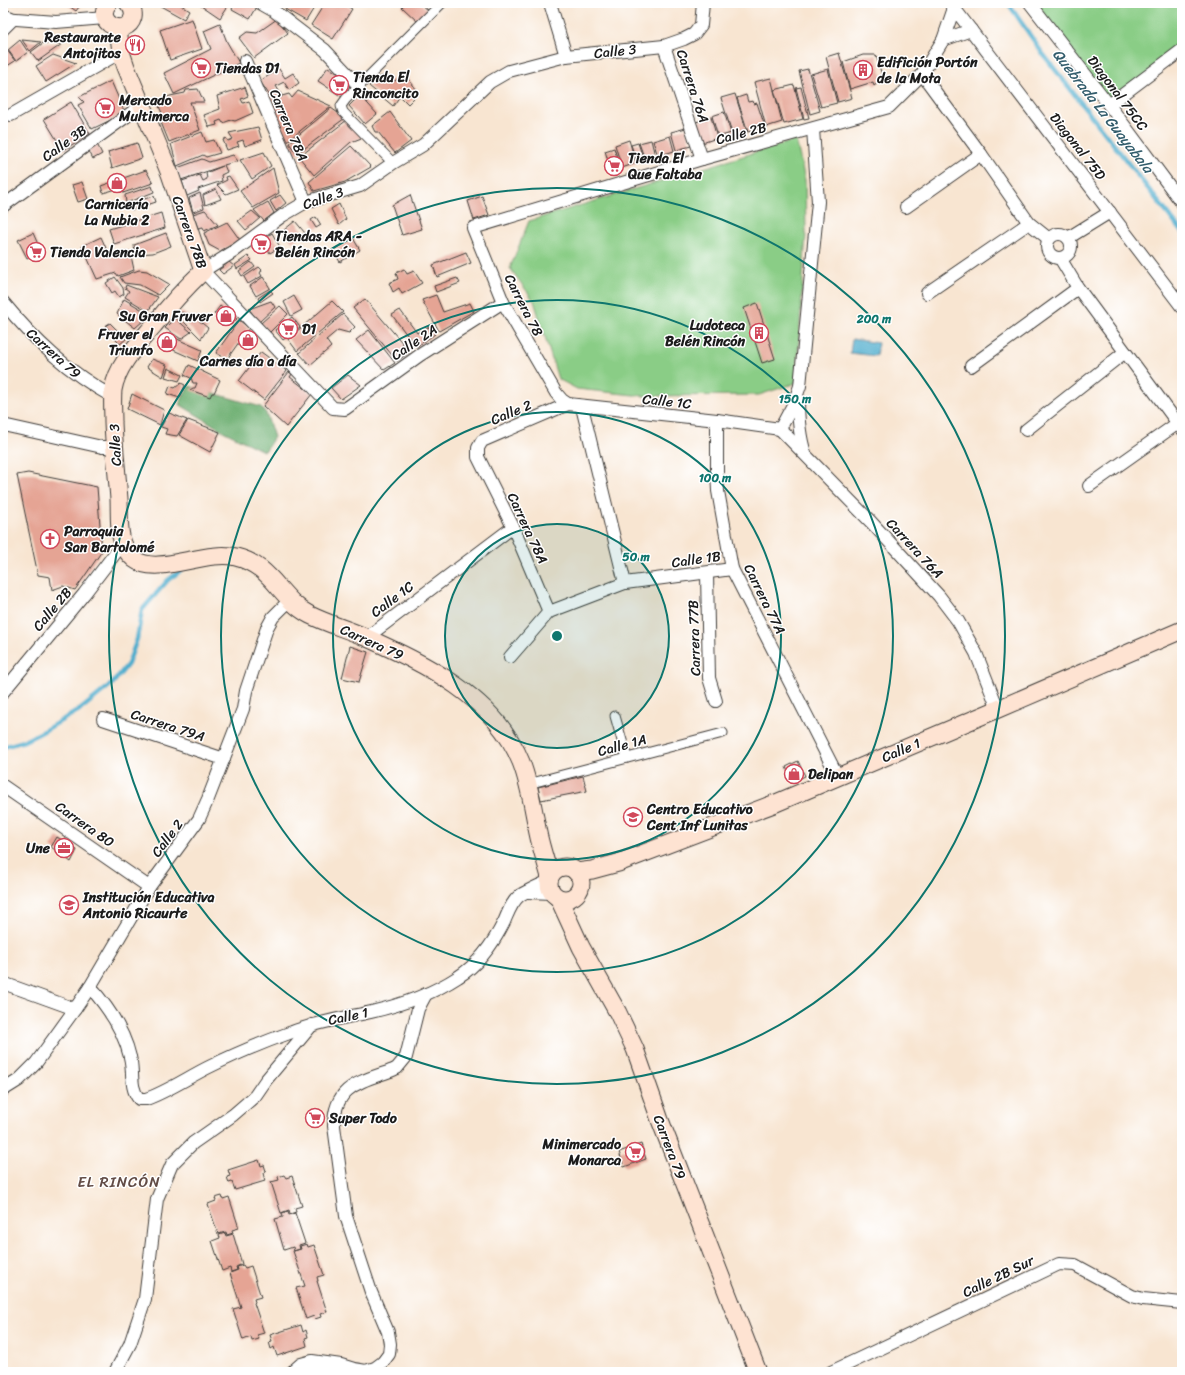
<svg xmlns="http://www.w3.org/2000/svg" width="1185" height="1375" viewBox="0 0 1185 1375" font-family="Sriracha,sans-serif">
<rect width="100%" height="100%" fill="#fff"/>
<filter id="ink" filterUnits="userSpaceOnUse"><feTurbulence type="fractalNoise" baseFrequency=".025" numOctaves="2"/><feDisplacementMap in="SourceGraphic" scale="8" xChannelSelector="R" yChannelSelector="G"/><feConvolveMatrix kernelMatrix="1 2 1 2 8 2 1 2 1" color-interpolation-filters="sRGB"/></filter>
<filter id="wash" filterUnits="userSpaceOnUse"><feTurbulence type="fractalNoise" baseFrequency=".012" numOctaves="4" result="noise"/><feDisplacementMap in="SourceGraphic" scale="16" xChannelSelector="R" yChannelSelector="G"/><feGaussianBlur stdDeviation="0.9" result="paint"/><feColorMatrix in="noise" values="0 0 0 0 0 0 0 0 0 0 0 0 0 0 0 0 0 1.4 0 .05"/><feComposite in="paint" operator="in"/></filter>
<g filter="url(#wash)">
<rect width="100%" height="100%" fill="#f8e5d1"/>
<g fill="#8acd86" stroke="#537451">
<path d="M1030 3H1182V50L1109 105Z"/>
<path d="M796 140 805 180 806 233 796 383 759 395 643 396 577 389 558 379 534 301 510 268 529 221Z"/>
</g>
<path fill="#6fb073" stroke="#466648" d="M189 386 261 407 266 413 274 437 266 450 263 451 223 431 179 404Z"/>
<path fill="#4fadcd" stroke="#366474" d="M852 339 878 343 876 356 850 353Z"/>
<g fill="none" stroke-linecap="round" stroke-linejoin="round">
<g stroke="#4fadcd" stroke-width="4.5">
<path d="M1008 3 1043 54 1182 232"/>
<path d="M3 747 24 741 40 733 81 709 113 683 128 664 137 639 142 610 168 580 180 571"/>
</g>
</g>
<g id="blocks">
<g fill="#e5a494">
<path d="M65 3H82L76 11Z"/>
<path d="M155 3H178L189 10 184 19Z"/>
<path d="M198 3H230L220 18Z"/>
<path d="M235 3H254L258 5 250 19 232 9Z"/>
<path d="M288 3H317L306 21 285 9Z"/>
<path d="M325 3H342L352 9 333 39 311 25Z"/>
<path d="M406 3H420L429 11 419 23 402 7Z"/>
<path d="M192 19 202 49 170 60 160 30Z"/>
<path d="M277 19 288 33 254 58 239 38 247 32 257 33Z"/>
<path d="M220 24 227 42 239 63 174 94 164 73 211 49 204 31Z"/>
<path d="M20 40 28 52 16 61 8 50Z"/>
<path d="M22 40 41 42 30 51Z"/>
<path d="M43 43 62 44 38 61 31 52Z"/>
<path d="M7 50 15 61 4 68 3 53Z"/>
<path d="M839 53 852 98 838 102 826 57Z"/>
<path d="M53 55 76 63 46 82 36 66Z"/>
<path d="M863 55H876L883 79 874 86 873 82 850 89 843 62Z"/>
<path d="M328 67 352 83 342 97 318 81Z"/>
<path d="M279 69 285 78 293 73 299 83 289 90 284 82 276 86 282 96 289 94 292 98 298 91 331 106 285 143 269 109 282 96 274 102 260 81Z"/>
<path d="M808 69 820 111 810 114 799 71Z"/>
<path d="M828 69 837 103 821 107 811 74Z"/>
<path d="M405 74 419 93 408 104 400 96 393 106 369 86 381 76 395 81Z"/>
<path d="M771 78 782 122 766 127 754 82Z"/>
<path d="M111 81 125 113 92 129 78 105 84 102 79 97Z"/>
<path d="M794 85 803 119 784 124 774 90Z"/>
<path d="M245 87 248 96 241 99 243 103 249 101 253 113 235 121 231 120 223 123 221 120 216 122 217 125 209 127 204 115 220 109 217 96Z"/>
<path d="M801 87 809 118 804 119 796 88Z"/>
<path d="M198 89 204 102H190L200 130 169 142 158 115 162 113 157 102 170 96 185 93 186 90Z"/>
<path d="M735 94 747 132 733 136 721 98Z"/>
<path d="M360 95 377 114 365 124 349 106Z"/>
<path d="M746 95 748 102 753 101 754 104 757 103 765 127 748 132 737 98Z"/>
<path d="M71 102 90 134 63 150 44 119Z"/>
<path d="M331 108 345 118 297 154 289 143Z"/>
<path d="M390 112 411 141 395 153 378 132H375L372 126Z"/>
<path d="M724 112 731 133 718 137 712 116Z"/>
<path d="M711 117 717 138 702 143 696 122Z"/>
<path d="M347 120 364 137 351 142 314 175 299 157Z"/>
<path d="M258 127 262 140 245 146 243 140 237 142 239 146 227 150 223 140 226 138 228 141 233 139 229 133Z"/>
<path d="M686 128 691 146 676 150 671 132Z"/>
<path d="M202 132 206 142 214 140 220 153 206 157 203 155 177 166 171 144Z"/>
<path d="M670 136 674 151 658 156 653 141Z"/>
<path d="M629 140 636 163 622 168 615 145Z"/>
<path d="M651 140 655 156 645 160 639 143Z"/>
<path d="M137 143 142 158 112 168 108 152Z"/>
<path d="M638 143 644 160 637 162 631 145Z"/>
<path d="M97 144 102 154 93 159 88 149Z"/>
<path d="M351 146 371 167 345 182 314 191 309 182Z"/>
<path d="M614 148 620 167 611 170 605 151Z"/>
<path d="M264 152 271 166 252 179 240 160Z"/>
<path d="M233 155 238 161 224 165 227 172 221 175 222 181 198 189 199 191 187 196 182 181 200 175 203 181 207 179 206 173 223 166 181 180 177 168 202 159 209 162Z"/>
<path d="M273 168 279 193 253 208 240 191Z"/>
<path d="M146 170 153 183 123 193 120 188 103 193 101 186Z"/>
<path d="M229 176 238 189 226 194 217 185 227 180 226 177Z"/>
<path d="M82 182 88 199 78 202 72 185Z"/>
<path d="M152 186 154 192 126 203 125 195Z"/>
<path d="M216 189 221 199 205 205 203 195Z"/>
<path d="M200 193 204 208 193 212 189 198Z"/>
<path d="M280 195 286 203 276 211 270 201Z"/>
<path d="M410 195 422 229 402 235 392 205Z"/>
<path d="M154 196 156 202 132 210 128 204Z"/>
<path d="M482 196 489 215 474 220 468 201Z"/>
<path d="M268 202 274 213 264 221 254 210Z"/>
<path d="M339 204 346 219 339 225 331 209Z"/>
<path d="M205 210 218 225 204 231 203 227 198 228 193 214Z"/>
<path d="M252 211 260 218 246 230 238 221Z"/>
<path d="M161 213 165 228 114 244 109 229Z"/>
<path d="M316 217 321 225 316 228 311 220Z"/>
<path d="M295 221 305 233 292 242 284 230Z"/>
<path d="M227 222 240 240 220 251 209 245 204 233Z"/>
<path d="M33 233 41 251 27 258 18 240Z"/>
<path d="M166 233 171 246 153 253 135 254 134 245Z"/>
<path d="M272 233 280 247 270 253 262 240Z"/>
<path d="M101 237 110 257 130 251 134 270 118 276 116 273 97 279 82 246Z"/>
<path d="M353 238 360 250 340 262 333 250Z"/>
<path d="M466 252 471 263 437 277 433 265Z"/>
<path d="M248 256 252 260 237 269 235 265Z"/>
<path d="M229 262 234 266 223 274 219 270Z"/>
<path d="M251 262 255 267 242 276 239 271Z"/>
<path d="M259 267 262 270 260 273 262 276 248 284 244 277Z"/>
<path d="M404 269 407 274 414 271 422 283 402 294 399 288 393 292 389 283 398 279 396 273Z"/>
<path d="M139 270 147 271 169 284 158 295 140 285 124 283 120 277Z"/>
<path d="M115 277 123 288 124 294 119 297 115 291 112 293 106 283Z"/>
<path d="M263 277 270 288 256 296 250 286Z"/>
<path d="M457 278 460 283 436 292 434 286Z"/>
<path d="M126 285 158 297 148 311 125 297 129 291 125 288Z"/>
<path d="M270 290 273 293 260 302 258 298Z"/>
<path d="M436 295 443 312 470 303 474 311 439 331 422 300Z"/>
<path d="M294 296 302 310 291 316 284 302Z"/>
<path d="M124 299 146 312 144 320 135 328 117 314Z"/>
<path d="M365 299 410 352 397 361 353 308Z"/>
<path d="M271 301 275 307 259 322 249 309Z"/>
<path d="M332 301 343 312 297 351 288 339Z"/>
<path d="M757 303 775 359 762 363 744 308Z"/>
<path d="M220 306 237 319 231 325 214 314Z"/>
<path d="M280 306 288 314 270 332 261 323Z"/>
<path d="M400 310 417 333 429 327 435 334 416 347 392 315Z"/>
<path d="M182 312 194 321 197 319 208 328 201 339 178 316Z"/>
<path d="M343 314 355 327 349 333 338 330 326 340 331 347 310 365 299 353Z"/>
<path d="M292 317 300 327 283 340 275 330Z"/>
<path d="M175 318 191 332 181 339 165 328Z"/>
<path d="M239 320 249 328 227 359 216 353Z"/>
<path d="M110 323 126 339 120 344 116 340 112 332 105 326Z"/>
<path d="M369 330 395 363 384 370 356 340Z"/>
<path d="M168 335 202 350 198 361 160 344Z"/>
<path d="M261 352 287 371 264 400 239 381Z"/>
<path d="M152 359 167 365 163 377 147 367Z"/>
<path d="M189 365 220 380 214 393H212L210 397 190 390 193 388H195L197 383H193L191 378 184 375Z"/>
<path d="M168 368 182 375 179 381 165 377Z"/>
<path d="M289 372 292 374 290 377 312 394 286 427 263 406Z"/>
<path d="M348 375 361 385 341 399 331 388Z"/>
<path d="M181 383 185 385 180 398 167 394 170 386 175 388Z"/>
<path d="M132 394 164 410 160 425 127 409Z"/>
<path d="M169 413 187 420 177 436 165 434 167 429 161 427Z"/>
<path d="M188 420 220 432 210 452 179 435Z"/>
<path d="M28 473 97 487 102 551 75 590 63 586 52 590 50 577 38 575 17 475Z"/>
<path d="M350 646 368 652 359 682 342 678Z"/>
<path d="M798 761 805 776 793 782 786 767Z"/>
<path d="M583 776 587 791 541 800 538 787Z"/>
<path d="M57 837 77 850 71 862 51 847Z"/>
<path d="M641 1144 646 1159 624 1167 619 1152Z"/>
<path d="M259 1160 261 1166 264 1165 266 1171 263 1173 265 1181 235 1190 232 1182 229 1183 227 1177 230 1176 228 1170Z"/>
<path d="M284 1175 286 1178 292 1176 302 1206 295 1208 296 1212 290 1214 289 1210 281 1213 271 1182 279 1180 278 1177Z"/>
<path d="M222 1196 223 1199 229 1197 239 1228 232 1230 233 1233 227 1235 226 1232 218 1234 208 1204 216 1201 215 1198Z"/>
<path d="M288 1211 289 1215 295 1213 305 1243 299 1245 300 1249 294 1251 293 1247 284 1250 275 1219 283 1217 282 1213Z"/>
<path d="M225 1233 226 1236 233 1234 242 1264 236 1267 237 1270 231 1272 230 1268 222 1271 212 1241 220 1238 219 1235Z"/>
<path d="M307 1244 308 1247 314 1245 324 1275 317 1277 318 1281H317L327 1312 320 1314 321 1317 315 1319 314 1316 306 1319 296 1288 305 1286 293 1251 301 1249 300 1246Z"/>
<path d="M243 1265 245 1268 251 1266 261 1297 254 1299 255 1302 254 1303 264 1333 257 1335 259 1339 252 1341 251 1337 243 1340 233 1309 241 1307 230 1273 238 1270 237 1267Z"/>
<path d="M301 1325 303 1332 306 1330 308 1337 305 1338 307 1346 277 1356 274 1347 271 1349 269 1342 272 1341 270 1335Z"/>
</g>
</g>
</g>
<g filter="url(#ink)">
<use href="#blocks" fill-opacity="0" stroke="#3d3a37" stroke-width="1"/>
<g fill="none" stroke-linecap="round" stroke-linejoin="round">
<g stroke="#3d3a37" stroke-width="11">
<g id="pedestrian">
<path d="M393 163 343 112 341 106 346 99 442 3"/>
<path d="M615 716 627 758"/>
<path d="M528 784 723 733"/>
</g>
</g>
<g stroke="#3d3a37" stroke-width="14">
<g id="minor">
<path d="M260 3 274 11 325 50 359 86"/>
<path d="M550 3 566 56"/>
<path d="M1030 3 1109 105 1182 203"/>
<path d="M951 4 1182 307"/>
<path d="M3 18 56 22 105 18"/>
<path d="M3 29 13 19 9 17"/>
<path d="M943 40 971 30"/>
<path d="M664 46 702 159"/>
<path d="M245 61 306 202"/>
<path d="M922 74 981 154 1029 223 1049 239"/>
<path d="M1109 105 1182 50"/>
<path d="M11 115 121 52"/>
<path d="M3 206 142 105"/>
<path d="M906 207 981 154"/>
<circle cx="1059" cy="246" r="12"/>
<path d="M1068 238 1110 212"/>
<path d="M1060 258 1078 288 1182 429"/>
<path d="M927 293 1029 223"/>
<path d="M3 302C35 341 68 372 113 397"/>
<path d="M503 302 420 355 345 409 333 408 203 271 233 252 282 216 306 202 360 186 393 163 423 145 490 82 509 71 566 56 664 46 684 39 694 34 701 25 703 3"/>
<path d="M971 366 1078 288"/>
<path d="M798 398C798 417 799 435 805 453"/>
<path d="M582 407 625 583"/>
<path d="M717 420V472L718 491 732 569 838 777"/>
<path d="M3 425 102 447H114"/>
<path d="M780 429 717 420 568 404 562 400 556 393 503 302 473 228 702 159 889 107 922 74 943 40 954 8"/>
<path d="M780 429 871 522 939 596 958 621 976 653 998 709"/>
<path d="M780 429 794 403 800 386 818 202 813 129"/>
<path d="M1026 430 1125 352"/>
<path d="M1089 486 1178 423"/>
<path d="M707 573 709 678 716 701"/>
<path d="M549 612 513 527 478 457V448L482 441 568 404"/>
<path d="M366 638 513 527"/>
<path d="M510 657 549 612 625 583 732 569"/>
<path d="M3 692 84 594 123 543"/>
<path d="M103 719 224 759"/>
<path d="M3 786 149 887"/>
<path d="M528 892 552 893"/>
<path d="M3 983 75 1009"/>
<path d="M90 987C108 1007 124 1031 130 1057 134 1071 129 1087 139 1099H146C167 1092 190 1076 211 1066 237 1053 264 1042 292 1032 318 1022 344 1018 371 1012 401 1005 432 994 458 977 479 964 493 944 504 922 508 913 511 903 519 896 526 891 540 885 549 881"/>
<path d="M3 1090 19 1080 36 1063 75 1009 90 987 149 887 199 819 208 799 243 709 246 691 267 628 273 617 290 600"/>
<path d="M115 1372 130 1344 145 1299 157 1199 172 1164 193 1143 233 1115 255 1096 266 1080 312 1025"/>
<path d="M292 1372 301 1364 312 1361 341 1365 354 1369 366 1371 375 1368 383 1362 389 1354 390 1344 388 1332 371 1292 346 1216 334 1126C334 1085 361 1082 393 1070L397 1068 406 1057 418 1009 426 994"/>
<path d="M831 1372 1059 1264 1075 1265 1132 1296 1143 1299 1182 1303"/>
</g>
</g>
<g stroke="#3d3a37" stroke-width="19">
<g id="secondary">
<path d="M109 3C92 23 127 39 133 17 134 12 132 7 128 3"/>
<path d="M118 28 121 52 126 67 170 174 203 271C185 288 169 306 154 325 138 344 117 365 113 390 112 401 113 412 113 422 114 448 117 473 119 499 120 519 116 544 134 559 157 577 206 549 236 557 273 566 279 599 310 615 328 624 347 629 365 637 425 664 495 697 521 762 530 785 533 809 538 833 541 848 546 862 550 877"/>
<circle cx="565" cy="883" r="16"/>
<path d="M576 872 592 870 618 863 776 803 998 709 1182 630"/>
<path d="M559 899 581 947 618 1013 635 1049 660 1120 758 1372"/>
</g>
</g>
<use href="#pedestrian" stroke="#fff" stroke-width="9"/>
<use href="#minor" stroke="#fff" stroke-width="12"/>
<use href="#secondary" stroke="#fee3d2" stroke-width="17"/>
</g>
</g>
<circle cx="557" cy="636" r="112" fill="#0f766e" fill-opacity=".12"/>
<g fill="none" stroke="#0f766e" stroke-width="2">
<circle cx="557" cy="636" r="112"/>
<circle cx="557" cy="636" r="224"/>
<circle cx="557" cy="636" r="336"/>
<circle cx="557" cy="636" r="448"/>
</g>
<defs>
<g id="restaurant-ring" transform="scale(1)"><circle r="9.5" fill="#fff" stroke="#d1495b" stroke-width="1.5"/><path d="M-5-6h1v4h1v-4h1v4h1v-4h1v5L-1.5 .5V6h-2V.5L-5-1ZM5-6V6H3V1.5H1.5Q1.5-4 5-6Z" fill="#d1495b"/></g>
<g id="supermarket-ring" transform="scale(1)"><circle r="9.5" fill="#fff" stroke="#d1495b" stroke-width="1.5"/><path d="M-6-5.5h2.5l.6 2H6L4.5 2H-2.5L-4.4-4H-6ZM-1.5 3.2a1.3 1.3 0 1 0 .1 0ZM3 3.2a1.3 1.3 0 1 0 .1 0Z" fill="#d1495b"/></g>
<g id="building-ring" transform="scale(1)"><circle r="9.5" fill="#fff" stroke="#d1495b" stroke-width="1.5"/><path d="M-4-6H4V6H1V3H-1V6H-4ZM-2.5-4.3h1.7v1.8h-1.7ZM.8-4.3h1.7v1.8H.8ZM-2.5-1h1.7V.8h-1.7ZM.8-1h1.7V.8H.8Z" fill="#d1495b"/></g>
<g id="shop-ring" transform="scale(1)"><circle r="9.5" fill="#fff" stroke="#d1495b" stroke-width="1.5"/><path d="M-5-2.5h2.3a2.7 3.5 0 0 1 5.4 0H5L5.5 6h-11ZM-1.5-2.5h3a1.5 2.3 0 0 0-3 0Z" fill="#d1495b"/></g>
<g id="church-ring" transform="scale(1)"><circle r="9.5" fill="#fff" stroke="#d1495b" stroke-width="1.5"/><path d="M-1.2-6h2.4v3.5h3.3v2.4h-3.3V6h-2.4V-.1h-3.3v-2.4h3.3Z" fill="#d1495b"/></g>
<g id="school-ring" transform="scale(1)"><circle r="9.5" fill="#fff" stroke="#d1495b" stroke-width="1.5"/><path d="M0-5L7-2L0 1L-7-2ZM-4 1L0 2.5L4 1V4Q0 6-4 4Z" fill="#d1495b"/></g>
<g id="office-ring" transform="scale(1)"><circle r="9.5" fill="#fff" stroke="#d1495b" stroke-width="1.5"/><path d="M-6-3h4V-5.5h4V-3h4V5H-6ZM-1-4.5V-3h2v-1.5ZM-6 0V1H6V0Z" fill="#d1495b"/></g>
</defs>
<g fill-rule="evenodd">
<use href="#restaurant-ring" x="135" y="45"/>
<use href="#supermarket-ring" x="201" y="68"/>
<use href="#building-ring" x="863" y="70"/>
<use href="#supermarket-ring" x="339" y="85"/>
<use href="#supermarket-ring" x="105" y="108"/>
<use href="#supermarket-ring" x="614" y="166"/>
<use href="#shop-ring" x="117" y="183"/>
<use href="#supermarket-ring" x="261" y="244"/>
<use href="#supermarket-ring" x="36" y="252"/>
<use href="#shop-ring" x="226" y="316"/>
<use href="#supermarket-ring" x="288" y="329"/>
<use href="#building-ring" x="759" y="333"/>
<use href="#shop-ring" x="248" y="340"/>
<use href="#shop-ring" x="167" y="342"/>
<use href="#church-ring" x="50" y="539"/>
<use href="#shop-ring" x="794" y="774"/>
<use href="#school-ring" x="633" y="817"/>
<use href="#office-ring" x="64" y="848"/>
<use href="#school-ring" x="69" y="905"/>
<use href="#supermarket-ring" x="315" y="1118"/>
<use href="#supermarket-ring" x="635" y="1152"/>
</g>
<g text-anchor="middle" stroke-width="3" stroke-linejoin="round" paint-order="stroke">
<g font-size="14" font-weight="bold" fill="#1c1c1c" stroke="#fff" text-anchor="start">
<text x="121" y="42" text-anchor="end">Restaurante<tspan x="121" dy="16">Antojitos</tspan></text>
<text x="877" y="67">Edifición Portón<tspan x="877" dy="16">de la Mota</tspan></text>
<text x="215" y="73">Tiendas D1</text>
<text x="353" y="82">Tienda El<tspan x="353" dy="16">Rinconcito</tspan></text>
<text x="119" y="105">Mercado<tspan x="119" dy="16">Multimerca</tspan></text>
<text x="628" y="163">Tienda El<tspan x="628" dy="16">Que Faltaba</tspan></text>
<text x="117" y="209" text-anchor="middle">Carnicería<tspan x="117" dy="16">La Nubia 2</tspan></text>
<text x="275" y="241">Tiendas ARA -<tspan x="275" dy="16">Belén Rincón</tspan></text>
<text x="50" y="257">Tienda Valencia</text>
<text x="212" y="321" text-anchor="end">Su Gran Fruver</text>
<text x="745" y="330" text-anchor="end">Ludoteca<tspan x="745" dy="16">Belén Rincón</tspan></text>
<text x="302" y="334">D1</text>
<text x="153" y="339" text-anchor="end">Fruver el<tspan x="153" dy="16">Triunfo</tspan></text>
<text x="248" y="366" text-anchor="middle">Carnes día a día</text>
<text x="64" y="536">Parroquia<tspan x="64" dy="16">San Bartolomé</tspan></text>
<text x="808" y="779">Delipan</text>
<text x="647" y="814">Centro Educativo<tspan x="647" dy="16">Cent Inf Lunitas</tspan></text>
<text x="50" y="853" text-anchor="end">Une</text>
<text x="83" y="902">Institución Educativa<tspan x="83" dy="16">Antonio Ricaurte</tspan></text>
<text x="329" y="1123">Super Todo</text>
<text x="621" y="1149" text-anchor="end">Minimercado<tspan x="621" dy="16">Monarca</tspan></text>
</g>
<g font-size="14" fill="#1c1c1c" stroke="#fff">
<text transform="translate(615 51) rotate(-6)" y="5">Calle 3</text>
<text transform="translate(693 86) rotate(72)" y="5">Carrera 76A</text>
<text transform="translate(1118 93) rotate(53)" y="5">Diagonal 75CC</text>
<text transform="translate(289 125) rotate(67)" y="5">Carrera 78A</text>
<text transform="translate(741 133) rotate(-15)" y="5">Calle 2B</text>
<text transform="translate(64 143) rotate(-36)" y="5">Calle 3B</text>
<text transform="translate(1078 146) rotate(52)" y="5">Diagonal 75D</text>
<text transform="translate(323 198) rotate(-19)" y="5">Calle 3</text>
<text transform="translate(190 232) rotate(70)" y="5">Carrera 78B</text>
<text transform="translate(524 305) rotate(63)" y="5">Carrera 78</text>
<text transform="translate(414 342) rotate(-34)" y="5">Calle 2A</text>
<text transform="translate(54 353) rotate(42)" y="5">Carrera 79</text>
<text transform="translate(667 401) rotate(6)" y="5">Calle 1C</text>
<text transform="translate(511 412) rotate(-23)" y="5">Calle 2</text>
<text transform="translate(115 445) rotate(-93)" y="5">Calle 3</text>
<text transform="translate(528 528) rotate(65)" y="5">Carrera 78A</text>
<text transform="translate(915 548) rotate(47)" y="5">Carrera 76A</text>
<text transform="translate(696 559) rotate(-8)" y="5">Calle 1B</text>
<text transform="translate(392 599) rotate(-37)" y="5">Calle 1C</text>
<text transform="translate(765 599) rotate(64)" y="5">Carrera 77A</text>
<text transform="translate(52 609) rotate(-50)" y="5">Calle 2B</text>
<text transform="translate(694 638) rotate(-92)" y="5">Carrera 77B</text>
<text transform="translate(372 642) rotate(24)" y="5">Carrera 79</text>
<text transform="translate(168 725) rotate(18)" y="5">Carrera 79A</text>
<text transform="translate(622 745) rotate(-15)" y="5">Calle 1A</text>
<text transform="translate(901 750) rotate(-23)" y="5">Calle 1</text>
<text transform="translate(85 824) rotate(35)" y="5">Carrera 80</text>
<text transform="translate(167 838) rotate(-53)" y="5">Calle 2</text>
<text transform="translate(348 1016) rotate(-12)" y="5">Calle 1</text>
<text transform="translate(670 1147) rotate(69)" y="5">Carrera 79</text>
<text transform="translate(998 1276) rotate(-26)" y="5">Calle 2B Sur</text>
</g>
<g font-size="15" font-style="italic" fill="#335d6c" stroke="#fff">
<text transform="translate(1103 111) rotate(52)" y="5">Quebrada La Guayabala</text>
</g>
<g font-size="15" letter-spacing="1" fill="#624c46" stroke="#fff">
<text x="119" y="1187">EL RINCÓN</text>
</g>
</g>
<circle cx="557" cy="636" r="6" fill="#0f766e" stroke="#fff" stroke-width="2"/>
<g font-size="12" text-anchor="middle" font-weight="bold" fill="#0f766e" stroke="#fff" stroke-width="3" stroke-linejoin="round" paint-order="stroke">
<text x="874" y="323">200 m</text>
<text x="795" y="403">150 m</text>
<text x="715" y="482">100 m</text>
<text x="636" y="561">50 m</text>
</g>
<rect width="1185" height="1375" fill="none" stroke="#fff" stroke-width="16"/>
</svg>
